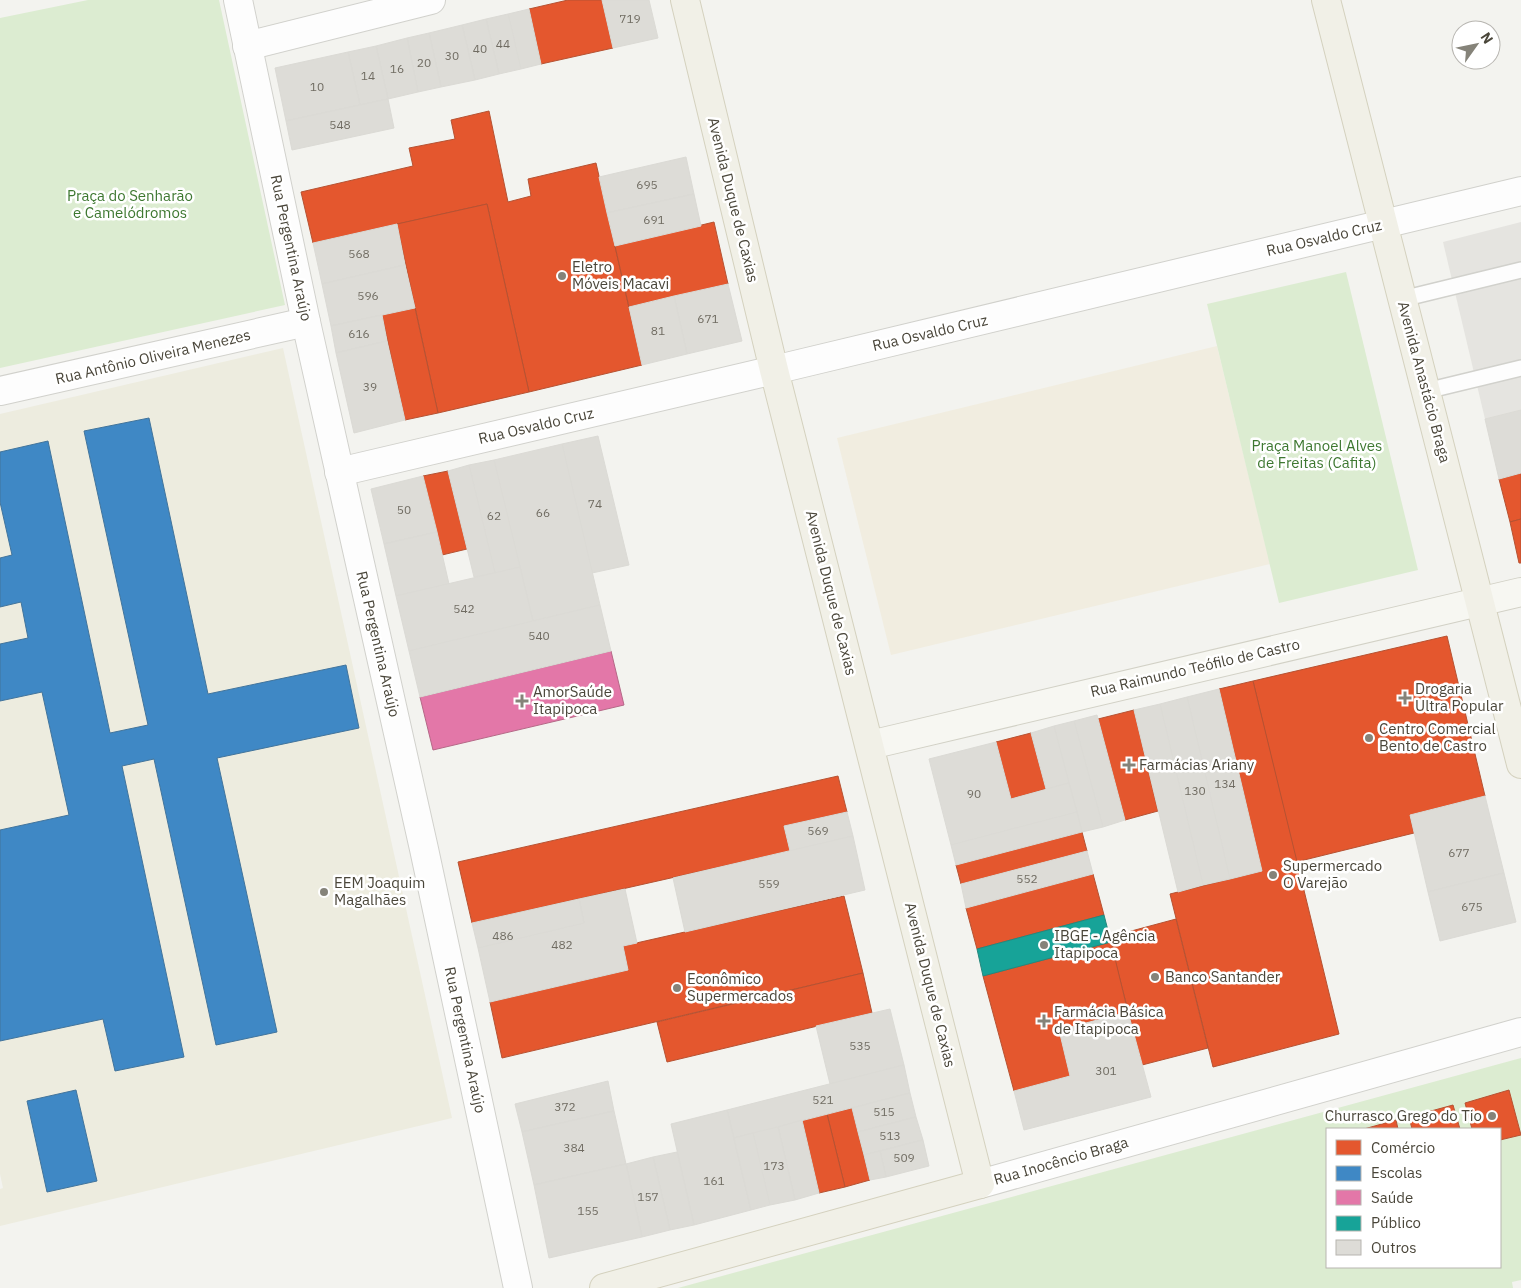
<svg xmlns="http://www.w3.org/2000/svg" width="1521" height="1288" viewBox="0 0 1521 1288" font-family="'IBM Plex Sans',sans-serif">
<rect width="100%" height="100%" fill="#f3f3ef"/>
<path fill="#f1ede0" d="M1217 346 1270 564 891 655 837 438Z"/>
<g fill="#edecdf" fill-rule="evenodd">
<path d="M283 348 452 1118 0 1226V1189L3 1188 0 1174V1041L103 1019 115 1071 184 1057 122 766 154 759 216 1045 276 1032 217 758 359 727 345 665 208 694 148 418 84 431 148 725 110 733 48 442 0 452V414ZM76 1090 97 1181 48 1192 27 1101Z"/>
<path d="M0 502 12 555 0 558Z"/>
<path d="M21 602 28 638 0 644V607Z"/>
<path d="M42 692 69 815 0 830V701Z"/>
</g>
<g fill="#dcecd1" fill-rule="evenodd">
<path d="M88 0H219L285 305 0 368V18Z"/>
<path d="M1346 272 1418 570 1279 603 1207 304Z"/>
<path d="M1521 1058V1280L1512 1282 1513 1288H678ZM1509 1091 1521 1135 1500 1140V1267H1327V1129H1364L1396 1120 1398 1129H1412L1409 1117 1453 1106 1460 1129H1472L1465 1103Z"/>
</g>
<path fill="#e5e4e0" d="M1521 222V410L1485 419 1443 242Z"/>
<g fill="#e4572e" stroke="#b65232">
<path d="M568 0H602L613 48 541 64 529 9Z"/>
<path d="M489 111 508 202 531 196 528 179 596 163 642 365 529 392 487 204 313 243 301 192 413 166 409 148 455 139 451 120Z"/>
<path d="M487 204 529 392 438 413 397 224Z"/>
<path d="M714 222 728 284 629 307 615 246Z"/>
<path d="M415 308 438 413 405 420 382 315Z"/>
<path d="M448 471 467 549 442 555 423 476Z"/>
<path d="M1521 473V519L1510 522 1499 479Z"/>
<path d="M1521 519V563H1519L1510 522Z"/>
<path d="M1447 636 1485 796 1410 815 1414 833 1296 862 1253 681Z"/>
<path d="M1253 681 1339 1034 1213 1067 1170 894 1262 871 1219 689Z"/>
<path d="M1134 710 1158 811 1125 820 1098 719Z"/>
<path d="M1031 733 1046 789 1011 799 996 742Z"/>
<path d="M838 776 847 812 784 826 790 851 472 923 458 862Z"/>
<path d="M1082 832 1087 851 961 884 956 865Z"/>
<path d="M1093 874 1104 915 977 949 966 908Z"/>
<path d="M844 896 863 973 502 1058 490 1002 628 970 623 946Z"/>
<path d="M1176 919 1208 1048 1142 1065 1109 937Z"/>
<path d="M1111 942 1128 1012 1059 1030 1070 1076 1014 1091 983 976Z"/>
<path d="M863 973 872 1013 667 1062 657 1022Z"/>
<path d="M1509 1090 1521 1135 1500 1140V1129H1472L1465 1103Z"/>
<path d="M1453 1105 1460 1129H1412L1409 1117Z"/>
<path d="M852 1108 870 1180 845 1187 827 1114Z"/>
<path d="M827 1114 845 1187 819 1193 802 1120Z"/>
<path d="M1396 1120 1398 1129H1364Z"/>
</g>
<g fill="#3f88c5" stroke="#42749b">
<path d="M149 418 208 694 346 665 359 728 217 758 277 1032 216 1045 154 759 122 766 184 1057 115 1071 103 1019 0 1041V830L69 815 42 692 0 701V644L28 638 21 602 0 607V558L12 555 0 502V452L48 441 110 733 148 725 84 431Z"/>
<path d="M76 1090 97 1181 47 1192 27 1101Z"/>
</g>
<path fill="#e377a8" stroke="#b56887" d="M611 651 624 705 433 750 420 697Z"/>
<path fill="#17a398" stroke="#26877c" d="M1104 915 1111 942 983 976 977 949Z"/>
<g fill="#dddcd7" stroke="#dbdad5">
<path d="M602 0H649L658 38 613 48Z"/>
<path d="M529 9 541 64 521 69 508 14Z"/>
<path d="M508 14 521 69 499 74 486 19Z"/>
<path d="M486 19 499 74 475 80 462 25Z"/>
<path d="M462 25 475 80 441 87 429 33Z"/>
<path d="M429 33 441 87 418 92 407 38Z"/>
<path d="M407 38 418 92 388 99 376 46Z"/>
<path d="M376 46 388 99 360 105 348 52Z"/>
<path d="M348 52 360 105 286 121 275 68Z"/>
<path d="M388 99 394 128 292 150 286 121Z"/>
<path d="M686 157 694 194 607 213 599 177Z"/>
<path d="M694 194 701 226 615 246 607 213Z"/>
<path d="M397 224 405 265 322 284 313 243Z"/>
<path d="M405 265 415 308 331 326 322 284Z"/>
<path d="M728 284 742 341 687 354 674 296Z"/>
<path d="M674 296 687 354 642 365 629 307Z"/>
<path d="M382 315 387 341 336 353 331 326Z"/>
<path d="M387 341 405 420 354 433 336 353Z"/>
<path d="M1521 410V473L1499 479 1485 419Z"/>
<path d="M598 436 629 565 592 573 562 444Z"/>
<path d="M562 444 600 605 533 621 494 460Z"/>
<path d="M494 460 520 567 495 573 469 465Z"/>
<path d="M469 465 495 573 474 577 448 471Z"/>
<path d="M423 476 437 532 384 544 371 489Z"/>
<path d="M437 532 449 584 396 596 384 544Z"/>
<path d="M520 567 533 621 409 651 396 596Z"/>
<path d="M600 605 611 651 420 697 409 651Z"/>
<path d="M1219 689 1262 871 1230 879 1187 697Z"/>
<path d="M1187 697 1230 879 1203 885 1160 704Z"/>
<path d="M1160 704 1203 885 1178 892 1134 710Z"/>
<path d="M1097 715 1125 820 1103 827 1074 721Z"/>
<path d="M1074 721 1103 827 1082 832 1054 726Z"/>
<path d="M1054 726 1069 783 1046 789 1031 733Z"/>
<path d="M996 742 1011 799 1069 783 1077 812 951 845 929 759Z"/>
<path d="M1485 796 1504 873 1428 892 1410 815Z"/>
<path d="M847 812 853 836 790 851 784 826Z"/>
<path d="M1077 812 1082 832 956 865 951 845Z"/>
<path d="M853 836 865 890 685 932 673 878Z"/>
<path d="M1087 851 1093 874 966 908 961 884Z"/>
<path d="M1504 873 1516 922 1440 941 1428 892Z"/>
<path d="M625 889 637 943 623 946 628 970 490 1002 478 948 584 923 579 899Z"/>
<path d="M579 899 584 923 478 948 472 923Z"/>
<path d="M890 1009 904 1065 830 1084 816 1026Z"/>
<path d="M1128 1012 1151 1097 1024 1130 1014 1091 1070 1076 1059 1030Z"/>
<path d="M904 1065 910 1093 734 1138 727 1110Z"/>
<path d="M608 1081 614 1111 522 1132 515 1104Z"/>
<path d="M910 1093 916 1117 858 1132 852 1108Z"/>
<path d="M727 1110 751 1210 694 1225 671 1124Z"/>
<path d="M614 1111 626 1164 534 1185 522 1132Z"/>
<path d="M916 1117 923 1140 864 1155 858 1132Z"/>
<path d="M802 1120 819 1193 795 1200 778 1127Z"/>
<path d="M778 1127 795 1200 770 1205 753 1133Z"/>
<path d="M753 1133 770 1205 751 1210 734 1138Z"/>
<path d="M923 1140 929 1166 886 1177 880 1151Z"/>
<path d="M880 1151 886 1177 870 1180 864 1155Z"/>
<path d="M677 1152 694 1225 670 1230 653 1157Z"/>
<path d="M653 1157 670 1230 642 1237 626 1164Z"/>
<path d="M626 1164 642 1237 549 1258 534 1185Z"/>
</g>
<g fill="none" stroke-linecap="round" stroke-linejoin="round">
<g stroke="#d1d1cc" stroke-width="18">
<g id="service">
<path d="M1402 299 1521 270"/>
<path d="M1426 391 1521 368"/>
</g>
</g>
<g stroke="#d1d1cc" stroke-width="30">
<g id="minor">
<path d="M238 0 306 322 424 849 518 1288"/>
<path d="M247 46 431 0"/>
<path d="M0 391 306 322"/>
<path d="M339 472 774 370 1521 191"/>
</g>
</g>
<g stroke="#d1d1cc" stroke-width="30">
<path id="tertiary" d="M980 1184 1521 1032"/>
</g>
<g stroke="#d2d1c6" stroke-width="30">
<path id="secondary" d="M870 745 1521 592"/>
</g>
<g stroke="#d4d1be" stroke-width="30">
<g id="primary">
<path d="M1326 0 1521 764"/>
<path d="M604 1288 980 1184 774 370 685 0"/>
</g>
</g>
<use href="#service" stroke="#fdfdfd" stroke-width="15"/>
<use href="#minor" stroke="#fdfdfd" stroke-width="28"/>
<use href="#tertiary" stroke="#fdfdfd" stroke-width="28"/>
<use href="#secondary" stroke="#f7f7f2" stroke-width="28"/>
<use href="#primary" stroke="#f1f0e7" stroke-width="28"/>
</g>
<g fill="#858379" stroke="#fff" stroke-width="2">
<circle cx="562" cy="276" r="5"/>
<path d="M1402.5 690.5h5v5h5v5h-5v5h-5v-5h-5v-5h5z"/>
<path d="M519.5 693.5h5v5h5v5h-5v5h-5v-5h-5v-5h5z"/>
<circle cx="1369" cy="738" r="5"/>
<path d="M1126.5 757.5h5v5h5v5h-5v5h-5v-5h-5v-5h5z"/>
<circle cx="1273" cy="875" r="5"/>
<circle cx="324" cy="892" r="5"/>
<circle cx="1044" cy="945" r="5"/>
<circle cx="1155" cy="977" r="5"/>
<circle cx="677" cy="988" r="5"/>
<path d="M1041.5 1013.5h5v5h5v5h-5v5h-5v-5h-5v-5h5z"/>
<circle cx="1492" cy="1116" r="5"/>
</g>
<g text-anchor="middle" stroke-width="5" stroke-linejoin="round" paint-order="stroke">
<g font-size="12" fill="#706c62">
<text x="630" y="23">719</text>
<text x="503" y="48">44</text>
<text x="480" y="53">40</text>
<text x="452" y="60">30</text>
<text x="424" y="67">20</text>
<text x="397" y="73">16</text>
<text x="368" y="80">14</text>
<text x="317" y="91">10</text>
<text x="340" y="129">548</text>
<text x="647" y="189">695</text>
<text x="654" y="224">691</text>
<text x="359" y="258">568</text>
<text x="368" y="300">596</text>
<text x="708" y="323">671</text>
<text x="658" y="335">81</text>
<text x="359" y="338">616</text>
<text x="370" y="391">39</text>
<text x="595" y="508">74</text>
<text x="404" y="514">50</text>
<text x="543" y="517">66</text>
<text x="494" y="520">62</text>
<text x="464" y="613">542</text>
<text x="539" y="640">540</text>
<text x="1225" y="788">134</text>
<text x="1195" y="795">130</text>
<text x="974" y="798">90</text>
<text x="818" y="835">569</text>
<text x="1459" y="857">677</text>
<text x="1027" y="883">552</text>
<text x="769" y="888">559</text>
<text x="1472" y="911">675</text>
<text x="503" y="940">486</text>
<text x="562" y="949">482</text>
<text x="860" y="1050">535</text>
<text x="1106" y="1075">301</text>
<text x="823" y="1104">521</text>
<text x="565" y="1111">372</text>
<text x="884" y="1116">515</text>
<text x="890" y="1140">513</text>
<text x="574" y="1152">384</text>
<text x="904" y="1162">509</text>
<text x="774" y="1170">173</text>
<text x="714" y="1185">161</text>
<text x="648" y="1201">157</text>
<text x="588" y="1215">155</text>
</g>
<g font-size="15" fill="#3e7831" stroke="#fff">
<text x="130" y="201">Praça do Senharão<tspan x="130" dy="17">e Camelódromos</tspan></text>
<text x="1317" y="451">Praça Manoel Alves<tspan x="1317" dy="17">de Freitas (Cafita)</tspan></text>
</g>
<g font-size="15" fill="#4a463a" stroke="#fff">
<text transform="translate(733 200) rotate(76)" y="5">Avenida Duque de Caxias</text>
<text transform="translate(1324 238) rotate(-13)" y="5">Rua Osvaldo Cruz</text>
<text transform="translate(291 248) rotate(78)" y="5">Rua Pergentina Araújo</text>
<text transform="translate(930 333) rotate(-13)" y="5">Rua Osvaldo Cruz</text>
<text transform="translate(153 357) rotate(-13)" y="5">Rua Antônio Oliveira Menezes</text>
<text transform="translate(1424 382) rotate(75)" y="5">Avenida Anastácio Braga</text>
<text transform="translate(536 426) rotate(-13)" y="5">Rua Osvaldo Cruz</text>
<text transform="translate(831 593) rotate(76)" y="5">Avenida Duque de Caxias</text>
<text transform="translate(378 644) rotate(77)" y="5">Rua Pergentina Araújo</text>
<text transform="translate(1195 668) rotate(-13)" y="5">Rua Raimundo Teófilo de Castro</text>
<text transform="translate(930 985) rotate(76)" y="5">Avenida Duque de Caxias</text>
<text transform="translate(465 1040) rotate(78)" y="5">Rua Pergentina Araújo</text>
<text transform="translate(1061 1161) rotate(-16)" y="5">Rua Inocêncio Braga</text>
</g>
<g font-size="15" fill="#4a463a" stroke="#fff" text-anchor="start">
<text x="572" y="272">Eletro<tspan x="572" dy="17">Móveis Macavi</tspan></text>
<text x="1415" y="694">Drogaria<tspan x="1415" dy="17">Ultra Popular</tspan></text>
<text x="533" y="697">AmorSaúde<tspan x="533" dy="17">Itapipoca</tspan></text>
<text x="1379" y="734">Centro Comercial<tspan x="1379" dy="17">Bento de Castro</tspan></text>
<text x="1139" y="770">Farmácias Ariany</text>
<text x="1283" y="871">Supermercado<tspan x="1283" dy="17">O Varejão</tspan></text>
<text x="334" y="888">EEM Joaquim<tspan x="334" dy="17">Magalhães</tspan></text>
<text x="1054" y="941">IBGE - Agência<tspan x="1054" dy="17">Itapipoca</tspan></text>
<text x="1165" y="982">Banco Santander</text>
<text x="687" y="984">Econômico<tspan x="687" dy="17">Supermercados</tspan></text>
<text x="1054" y="1017">Farmácia Básica<tspan x="1054" dy="17">de Itapipoca</tspan></text>
<text x="1482" y="1121" text-anchor="end">Churrasco Grego do Tio</text>
</g>
</g>
<rect x="1326" y="1128" width="175" height="140" fill="#ffffff" stroke="#b7b5b0"/>
<rect x="1336" y="1140" width="25" height="15" fill="#e4572e" stroke="#b7b5b0"/>
<text x="1371" y="1153" font-size="15" fill="#4a463a">Comércio</text>
<rect x="1336" y="1166" width="25" height="15" fill="#3f88c5" stroke="#b7b5b0"/>
<text x="1371" y="1178" font-size="15" fill="#4a463a">Escolas</text>
<rect x="1336" y="1190" width="25" height="15" fill="#e377a8" stroke="#b7b5b0"/>
<text x="1371" y="1203" font-size="15" fill="#4a463a">Saúde</text>
<rect x="1336" y="1216" width="25" height="15" fill="#17a398" stroke="#b7b5b0"/>
<text x="1371" y="1228" font-size="15" fill="#4a463a">Público</text>
<rect x="1336" y="1240" width="25" height="15" fill="#dddcd7" stroke="#b7b5b0"/>
<text x="1371" y="1253" font-size="15" fill="#4a463a">Outros</text>
<g transform="translate(1476 45) rotate(57)"><circle r="24" fill="#ffffff" stroke="#b7b5b0"/>
<path d="M0-4L9 19L0 12L-9 19Z" fill="#858379"/>
<text y="-8" font-size="14" font-weight="bold" text-anchor="middle" fill="#4a463a">N</text>
</g>
</svg>
